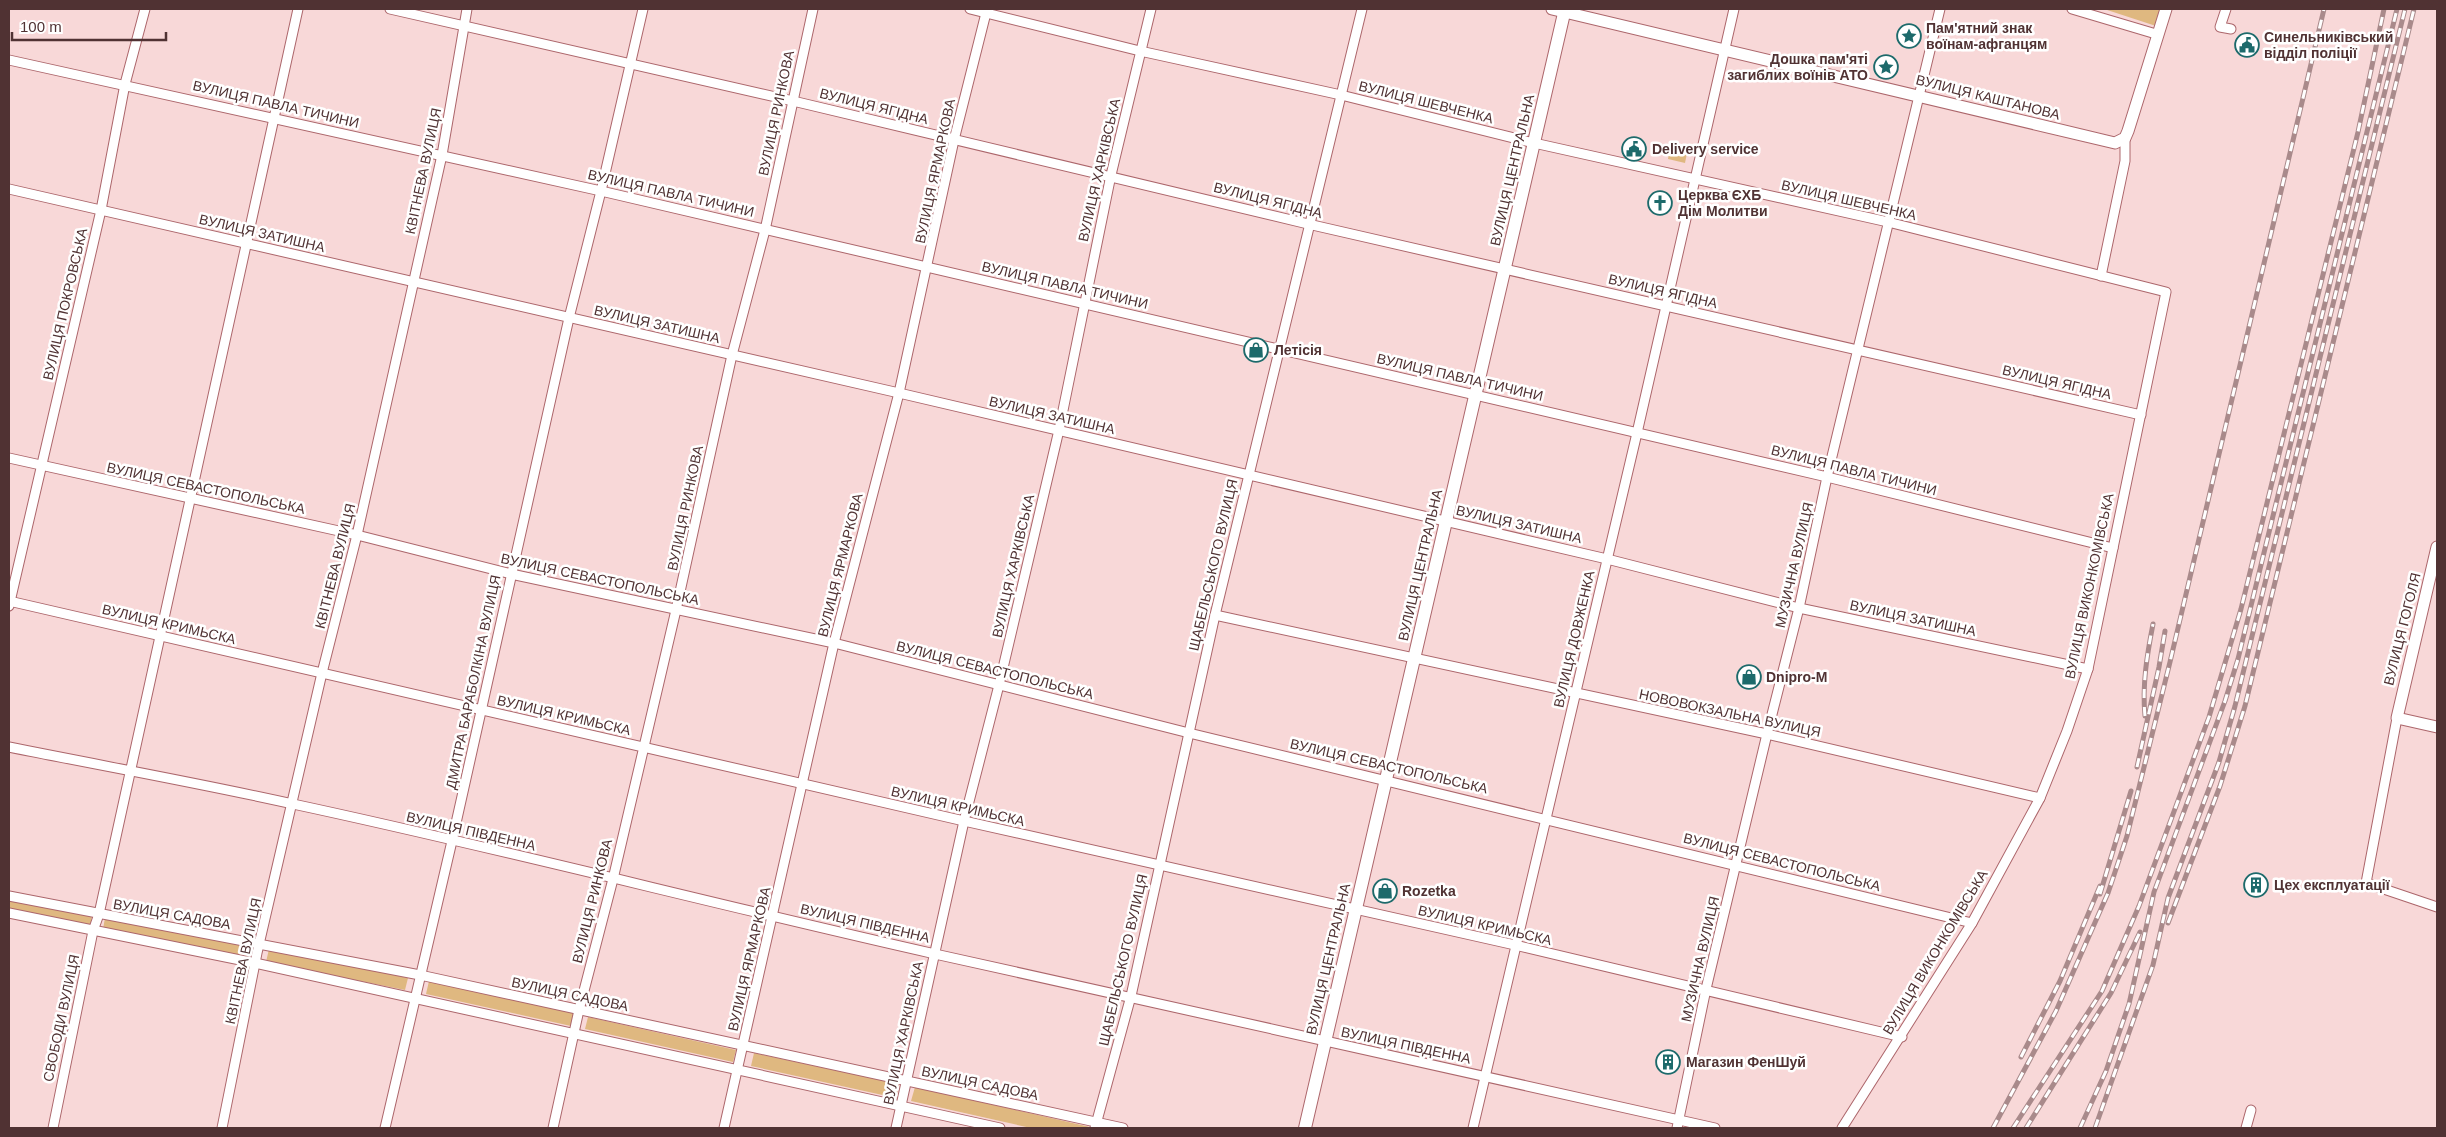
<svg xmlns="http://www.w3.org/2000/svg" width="2446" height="1137" viewBox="0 0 2446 1137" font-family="Arial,sans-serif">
<rect width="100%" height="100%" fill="#f8d8d8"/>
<g fill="#dfb880">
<path d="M2104 9H2163L2156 26Z"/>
<path d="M1671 144 1688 148 1685 163 1668 159Z"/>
<path d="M9 901 92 916 90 926 9 908Z"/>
<path d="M105 918 249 946 246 958 103 929Z"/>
<path d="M269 949 408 978 405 990 266 962Z"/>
<path d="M429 981 574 1013 571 1026 426 994Z"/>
<path d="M588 1017 736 1050 733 1062 585 1029Z"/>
<path d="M754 1053 899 1084 896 1098 751 1066Z"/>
<path d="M915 1087 1090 1127 1031 1128 911 1101Z"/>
</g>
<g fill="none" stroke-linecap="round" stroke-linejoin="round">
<g stroke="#ac666b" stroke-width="11">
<g id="minor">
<path d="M390 9 793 101 1308 224 2141 415"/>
<path d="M970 9 1140 51 1341 95 1534 143 1888 222 2166 292 2088 669 2067 731 2040 798 1972 923 1842 1128"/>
<path d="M2072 9 2156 34"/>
<path d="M2226 9 2220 27 2231 29"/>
<path d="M9 60 601 191 1827 477 2113 548"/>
<path d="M9 189 899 393 1607 559 1799 608 2088 669"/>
<path d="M2101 276 2125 161V138"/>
<path d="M9 458 357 535 511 574 834 643 1189 733 1972 923"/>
<path d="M9 601 964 821 1515 945 1902 1037"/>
<path d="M9 606 101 210 125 84 145 9"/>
<path d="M1215 615 1767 734 2040 798"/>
<path d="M2397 718 2366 883 2437 907"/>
<path d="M9 747C103 766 199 783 293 804 508 850 721 906 935 954 1195 1012 1455 1069 1715 1128"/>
<path d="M9 896 420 975 1123 1128"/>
<path d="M9 913 255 963 1000 1128"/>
<path d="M53 1128 93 931 99 914 298 9"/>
<path d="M222 1128 257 953 322 673 357 535 442 155 467 9"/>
<path d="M385 1128 452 841 569 318 601 191 643 9"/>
<path d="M553 1128 579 1010 613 879 676 610 732 355 765 230 813 9"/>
<path d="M724 1128 834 643 899 393 954 140 987 9"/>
<path d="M896 1128 964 821 999 685 1059 430 1111 175 1151 9"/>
<path d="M1095 1128 1131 996 1215 615 1362 9"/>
<path d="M1473 1128 1637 433 1734 9"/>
<path d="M1677 1128 1706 989 1767 734 1799 608 1827 477 1940 9"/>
<path d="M2246 1128 2251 1110"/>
</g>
</g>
<g stroke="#ac666b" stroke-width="13">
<g id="tertiary">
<path d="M1552 9 2115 143 2125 138 2128 131 2166 9"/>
<path d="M2437 547 2397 718 2437 727"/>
</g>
</g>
<g stroke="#ac666b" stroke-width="14">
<path id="secondary" d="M1305 1128 1565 9"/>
</g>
<use href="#minor" stroke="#fff" stroke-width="9"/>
<use href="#tertiary" stroke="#fff" stroke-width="11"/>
<use href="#secondary" stroke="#fff" stroke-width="12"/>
<g stroke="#a98a8b" stroke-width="5">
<g id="rail">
<path d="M2145 716C2142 685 2147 655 2153 624"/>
<path d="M2137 767 2159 667 2165 631"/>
<path d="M2100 894 2131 791"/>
<path d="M2168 923 2220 786 2245 706 2414 9"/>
<path d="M2021 1057 2060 981 2100 886"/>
<path d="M1993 1128 2056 1011 2108 893 2127 836 2170 662 2324 9"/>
<path d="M2013 1128 2102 991 2139 906 2209 717 2241 609 2358 132 2384 9"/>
<path d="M2026 1128 2111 993 2140 932"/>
<path d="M2080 1128 2106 1071 2129 1004 2154 892 2225 701 2238 659 2397 9"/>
<path d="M2095 1128 2153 965 2168 898 2219 762 2235 706 2405 9"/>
</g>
</g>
<use href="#rail" stroke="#fff" stroke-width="3" stroke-dasharray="9" stroke-linecap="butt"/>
</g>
<defs>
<g id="sight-ring" transform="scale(1.25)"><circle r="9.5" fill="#fff" stroke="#1d6a6b" stroke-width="1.5"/><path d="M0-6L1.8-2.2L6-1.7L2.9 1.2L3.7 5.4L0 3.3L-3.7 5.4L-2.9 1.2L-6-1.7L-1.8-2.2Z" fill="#1d6a6b"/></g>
<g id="civic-ring" transform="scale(1.25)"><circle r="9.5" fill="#fff" stroke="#1d6a6b" stroke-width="1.5"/><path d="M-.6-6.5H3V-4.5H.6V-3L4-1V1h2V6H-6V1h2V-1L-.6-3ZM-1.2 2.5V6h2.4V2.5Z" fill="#1d6a6b"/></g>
<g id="church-ring" transform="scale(1.25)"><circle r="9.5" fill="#fff" stroke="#1d6a6b" stroke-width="1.5"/><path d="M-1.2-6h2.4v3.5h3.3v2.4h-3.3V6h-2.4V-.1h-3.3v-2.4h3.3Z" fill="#1d6a6b"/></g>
<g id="shop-ring" transform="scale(1.25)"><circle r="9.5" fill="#fff" stroke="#1d6a6b" stroke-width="1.5"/><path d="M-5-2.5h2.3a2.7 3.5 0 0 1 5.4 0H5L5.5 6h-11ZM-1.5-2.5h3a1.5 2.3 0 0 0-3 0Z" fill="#1d6a6b"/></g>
<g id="building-ring" transform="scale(1.25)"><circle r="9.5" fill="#fff" stroke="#1d6a6b" stroke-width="1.5"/><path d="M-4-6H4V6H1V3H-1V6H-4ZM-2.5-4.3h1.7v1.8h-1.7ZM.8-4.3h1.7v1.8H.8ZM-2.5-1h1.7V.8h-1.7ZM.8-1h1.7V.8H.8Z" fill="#1d6a6b"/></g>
</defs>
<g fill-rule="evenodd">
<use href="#sight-ring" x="1909" y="36"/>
<use href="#civic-ring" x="2247" y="45"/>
<use href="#sight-ring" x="1886" y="67"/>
<use href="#civic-ring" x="1634" y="149"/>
<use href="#church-ring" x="1660" y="203"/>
<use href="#shop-ring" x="1256" y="350"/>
<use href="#shop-ring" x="1749" y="677"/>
<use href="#building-ring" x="2256" y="885"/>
<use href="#shop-ring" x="1385" y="891"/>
<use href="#building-ring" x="1668" y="1062"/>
</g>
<g text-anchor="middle" stroke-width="5" stroke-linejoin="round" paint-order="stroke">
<g font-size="14" font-weight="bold" fill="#503233" stroke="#fff" text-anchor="start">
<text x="1926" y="33">Пам'ятний знак<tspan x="1926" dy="16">воїнам-афганцям</tspan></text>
<text x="2264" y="42">Синельниківський<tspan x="2264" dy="16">відділ поліції</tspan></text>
<text x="1868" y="64" text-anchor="end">Дошка пам'яті<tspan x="1868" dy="16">загиблих воїнів АТО</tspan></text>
<text x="1652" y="154">Delivery service</text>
<text x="1678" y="200">Церква ЄХБ<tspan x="1678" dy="16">Дім Молитви</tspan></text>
<text x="1274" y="355">Летісія</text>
<text x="1766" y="682">Dnipro-M</text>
<text x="2274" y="890">Цех експлуатації</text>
<text x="1402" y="896">Rozetka</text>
<text x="1686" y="1067">Магазин ФенШуй</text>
</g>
<g font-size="14" fill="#503233" stroke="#fff">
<text transform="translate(1988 97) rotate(14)" y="5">ВУЛИЦЯ КАШТАНОВА</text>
<text transform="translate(1426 102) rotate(14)" y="5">ВУЛИЦЯ ШЕВЧЕНКА</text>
<text transform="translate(276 104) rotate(13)" y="5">ВУЛИЦЯ ПАВЛА ТИЧИНИ</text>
<text transform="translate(874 106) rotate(14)" y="5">ВУЛИЦЯ ЯГІДНА</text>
<text transform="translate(776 113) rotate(-78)" y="5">ВУЛИЦЯ РИНКОВА</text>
<text transform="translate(1099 170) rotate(-77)" y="5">ВУЛИЦЯ ХАРКІВСЬКА</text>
<text transform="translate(1512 170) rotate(-77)" y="5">ВУЛИЦЯ ЦЕНТРАЛЬНА</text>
<text transform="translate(423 171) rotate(-78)" y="5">КВІТНЕВА ВУЛИЦЯ</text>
<text transform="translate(935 171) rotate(-78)" y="5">ВУЛИЦЯ ЯРМАРКОВА</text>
<text transform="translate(671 193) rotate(13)" y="5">ВУЛИЦЯ ПАВЛА ТИЧИНИ</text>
<text transform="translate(1268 200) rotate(14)" y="5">ВУЛИЦЯ ЯГІДНА</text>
<text transform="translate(1849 200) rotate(13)" y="5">ВУЛИЦЯ ШЕВЧЕНКА</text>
<text transform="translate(262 233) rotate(13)" y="5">ВУЛИЦЯ ЗАТИШНА</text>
<text transform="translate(1065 285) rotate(13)" y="5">ВУЛИЦЯ ПАВЛА ТИЧИНИ</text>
<text transform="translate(1663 291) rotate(13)" y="5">ВУЛИЦЯ ЯГІДНА</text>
<text transform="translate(65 304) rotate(-77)" y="5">ВУЛИЦЯ ПОКРОВСЬКА</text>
<text transform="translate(657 324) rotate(13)" y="5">ВУЛИЦЯ ЗАТИШНА</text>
<text transform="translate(1460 377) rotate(13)" y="5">ВУЛИЦЯ ПАВЛА ТИЧИНИ</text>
<text transform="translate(2057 382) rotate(13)" y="5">ВУЛИЦЯ ЯГІДНА</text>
<text transform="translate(1052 415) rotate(13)" y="5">ВУЛИЦЯ ЗАТИШНА</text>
<text transform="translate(1854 470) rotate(14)" y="5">ВУЛИЦЯ ПАВЛА ТИЧИНИ</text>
<text transform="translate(206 488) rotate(12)" y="5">ВУЛИЦЯ СЕВАСТОПОЛЬСЬКА</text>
<text transform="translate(685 508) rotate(-78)" y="5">ВУЛИЦЯ РИНКОВА</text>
<text transform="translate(1519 524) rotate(13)" y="5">ВУЛИЦЯ ЗАТИШНА</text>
<text transform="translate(840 565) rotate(-76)" y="5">ВУЛИЦЯ ЯРМАРКОВА</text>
<text transform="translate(1213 565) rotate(-77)" y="5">ЩАБЕЛЬСЬКОГО ВУЛИЦЯ</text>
<text transform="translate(1420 565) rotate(-77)" y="5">ВУЛИЦЯ ЦЕНТРАЛЬНА</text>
<text transform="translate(1794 565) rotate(-77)" y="5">МУЗИЧНА ВУЛИЦЯ</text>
<text transform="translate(335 566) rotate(-76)" y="5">КВІТНЕВА ВУЛИЦЯ</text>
<text transform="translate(1013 566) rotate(-77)" y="5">ВУЛИЦЯ ХАРКІВСЬКА</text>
<text transform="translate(600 579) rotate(12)" y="5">ВУЛИЦЯ СЕВАСТОПОЛЬСЬКА</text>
<text transform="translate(2089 586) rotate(-78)" y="5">ВУЛИЦЯ ВИКОНКОМІВСЬКА</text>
<text transform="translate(1913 618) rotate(12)" y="5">ВУЛИЦЯ ЗАТИШНА</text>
<text transform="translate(169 624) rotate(13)" y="5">ВУЛИЦЯ КРИМЬСКА</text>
<text transform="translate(2402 629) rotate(-76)" y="5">ВУЛИЦЯ ГОГОЛЯ</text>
<text transform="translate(1574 639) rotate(-77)" y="5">ВУЛИЦЯ ДОВЖЕНКА</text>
<text transform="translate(995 670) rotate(14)" y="5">ВУЛИЦЯ СЕВАСТОПОЛЬСЬКА</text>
<text transform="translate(473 682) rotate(-78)" y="5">ДМИТРА БАРАБОЛКІНА ВУЛИЦЯ</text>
<text transform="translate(1730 713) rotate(12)" y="5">НОВОВОКЗАЛЬНА ВУЛИЦЯ</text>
<text transform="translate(564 715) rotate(13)" y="5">ВУЛИЦЯ КРИМЬСКА</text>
<text transform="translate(1389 766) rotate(13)" y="5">ВУЛИЦЯ СЕВАСТОПОЛЬСЬКА</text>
<text transform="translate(958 806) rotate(13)" y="5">ВУЛИЦЯ КРИМЬСКА</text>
<text transform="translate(471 831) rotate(13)" y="5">ВУЛИЦЯ ПІВДЕННА</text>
<text transform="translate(1782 862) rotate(14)" y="5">ВУЛИЦЯ СЕВАСТОПОЛЬСЬКА</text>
<text transform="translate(592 901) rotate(-76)" y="5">ВУЛИЦЯ РИНКОВА</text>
<text transform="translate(172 914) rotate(10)" y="5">ВУЛИЦЯ САДОВА</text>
<text transform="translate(865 923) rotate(13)" y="5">ВУЛИЦЯ ПІВДЕННА</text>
<text transform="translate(1485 925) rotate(13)" y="5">ВУЛИЦЯ КРИМЬСКА</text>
<text transform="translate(1935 952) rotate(-59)" y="5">ВУЛИЦЯ ВИКОНКОМІВСЬКА</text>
<text transform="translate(749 959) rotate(-77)" y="5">ВУЛИЦЯ ЯРМАРКОВА</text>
<text transform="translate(1328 959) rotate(-77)" y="5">ВУЛИЦЯ ЦЕНТРАЛЬНА</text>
<text transform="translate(1700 959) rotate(-77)" y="5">МУЗИЧНА ВУЛИЦЯ</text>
<text transform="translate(1123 960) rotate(-77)" y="5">ЩАБЕЛЬСЬКОГО ВУЛИЦЯ</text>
<text transform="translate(243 961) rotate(-78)" y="5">КВІТНЕВА ВУЛИЦЯ</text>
<text transform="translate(570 994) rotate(12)" y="5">ВУЛИЦЯ САДОВА</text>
<text transform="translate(61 1018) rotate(-78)" y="5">СВОБОДИ ВУЛИЦЯ</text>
<text transform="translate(903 1033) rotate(-78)" y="5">ВУЛИЦЯ ХАРКІВСЬКА</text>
<text transform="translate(1406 1045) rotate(12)" y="5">ВУЛИЦЯ ПІВДЕННА</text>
<text transform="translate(980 1083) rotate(12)" y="5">ВУЛИЦЯ САДОВА</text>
</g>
</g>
<rect width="2446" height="1137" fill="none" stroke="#503233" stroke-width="20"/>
<path d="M12 32v8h154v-8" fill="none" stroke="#503233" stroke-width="2.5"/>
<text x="20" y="32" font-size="15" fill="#503233" stroke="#ffffff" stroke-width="4" paint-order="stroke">100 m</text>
</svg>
